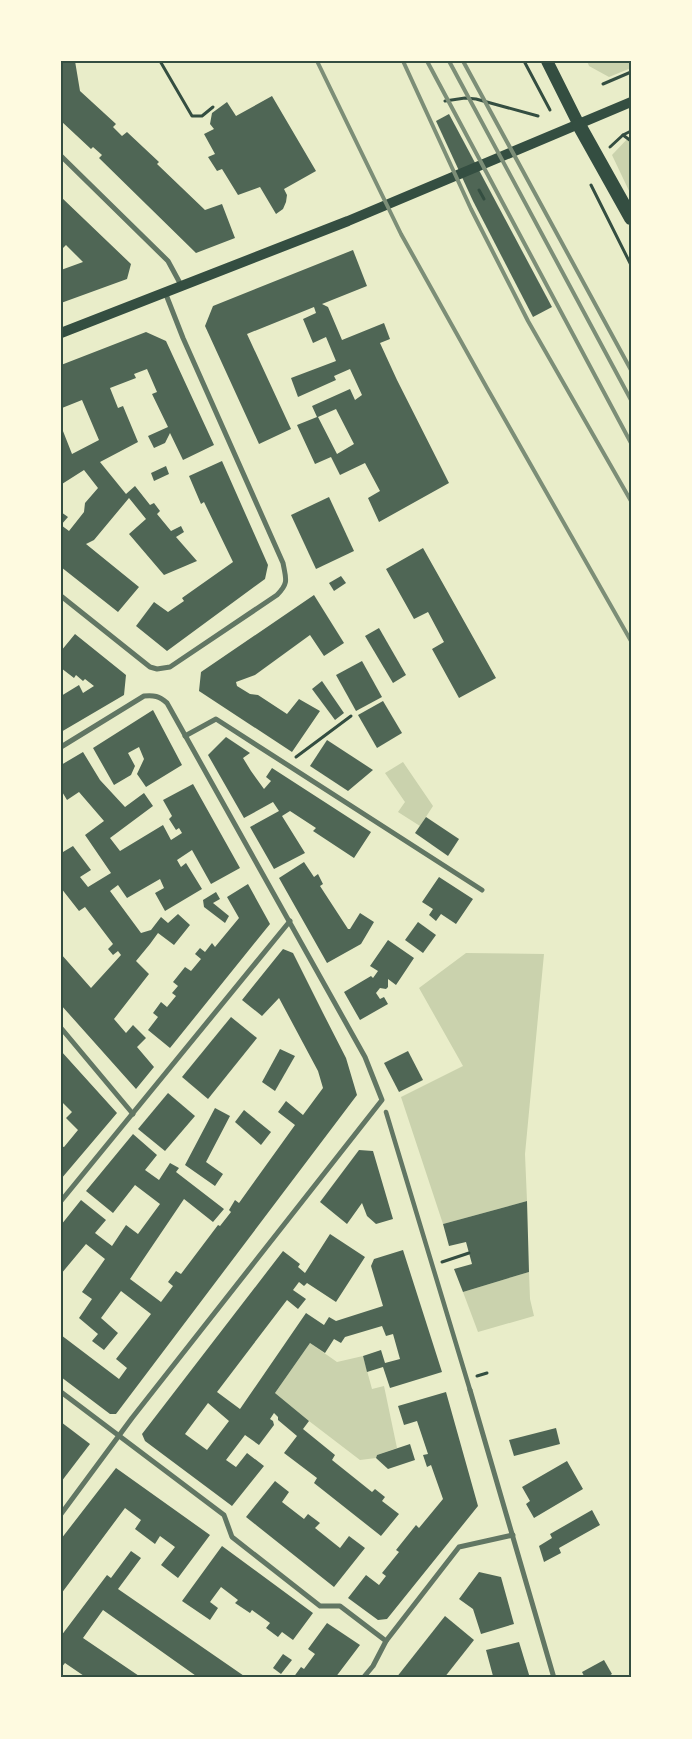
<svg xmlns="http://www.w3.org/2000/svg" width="692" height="1739" viewBox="0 0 692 1739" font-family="Inter,sans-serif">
<rect width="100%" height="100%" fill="#e9edc9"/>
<g fill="#cad2ad">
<path d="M587 61H631V68L609 77 589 66Z"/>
<path d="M631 135V195L612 155Z"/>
<path d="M403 762 433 806 420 826 398 812 405 802 385 773Z"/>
<path d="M466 953 544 954 525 1154 527 1201 443 1224 401 1097 463 1066 419 988Z"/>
<path d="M529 1272 530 1299 534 1316 478 1332 463 1292Z"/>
<path d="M310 1343 337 1362 363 1356 372 1389 384 1386 397 1448 377 1455 376 1458 360 1460 309 1421 275 1393Z"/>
</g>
<g fill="#4f6655" fill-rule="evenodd">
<path d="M61 61H75L80 91 116 124 113 127 122 136 127 132 159 162 157 164 205 210 222 204 235 238 196 253 99 158 102 155 93 147 91 149 61 121Z"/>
<path d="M272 96 316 171 284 189 287 195 286 202 283 209 276 214 260 187 238 195 222 169 217 171 208 157 215 154 204 134 214 129 210 124 212 113 227 102 236 116Z"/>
<path d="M449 114 552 307 533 317 473 201 436 121Z"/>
<path d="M61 197 131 264 127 279 61 303V270L83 262 66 245 62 249 61 248Z"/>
<path d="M353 250 367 286 322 304 328 307 342 340 384 323 390 339 380 343 397 380 449 483 379 522 368 498 380 491 365 463 340 475 331 457 315 464 297 425 317 417 312 406 350 389 355 400 362 395 350 369 334 376 336 380 298 397 291 378 336 361 326 337 313 343 303 319 316 313 314 307 247 334 291 429 259 444 205 326 213 306ZM336 409 354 444 337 454 318 417Z"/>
<path d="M146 332 166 341 214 445 183 460 170 433 165 443 154 448 148 436 168 427 152 394 157 392 147 369 134 374 136 378 110 388 118 408 123 406 138 442 100 462 126 494 135 486 150 505 154 503 160 511 157 514 171 531 181 526 184 532 176 537 197 561 164 575 129 534 146 519 129 498 94 540 86 544 139 587 118 612 61 567V512L68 517 61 525 69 531 84 512 85 503 98 488 84 470 62 484 61 426 72 454 99 440 82 400 62 408 61 365Z"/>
<path d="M222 461 268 565 265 579 167 651 136 626 154 602 168 612 184 601 182 598 233 562 204 502 201 504 189 476Z"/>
<path d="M166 466 169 474 154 481 151 473Z"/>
<path d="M329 497 354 551 316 569 291 515Z"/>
<path d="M423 548 496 678 459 698 432 649 444 642 428 612 414 619 386 569Z"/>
<path d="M341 576 346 583 334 591 329 583Z"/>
<path d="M314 595 344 643 324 656 310 635 255 675 236 682 237 686 250 694 258 695 287 714 299 699 320 711 292 752 199 691 201 672Z"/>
<path d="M379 628 406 675 393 683 365 636Z"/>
<path d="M75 634 126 675 124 695 61 732V696L79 685 83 693 94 686 85 679 83 681 76 675 74 678 61 668V651Z"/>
<path d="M362 661 382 697 356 711 336 675Z"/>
<path d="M322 681 344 713 335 720 312 689Z"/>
<path d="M383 701 402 733 377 748 358 715Z"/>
<path d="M153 710 182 765 146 787 137 774 144 759 139 747 128 753 135 766 131 775 114 785 93 748Z"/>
<path d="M226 737 250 753 243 758 251 771 264 789 271 781 266 777 272 768 371 832 354 858 313 831 316 828 290 811 282 816 305 853 274 869 250 827 279 811 273 802 244 818 208 755Z"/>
<path d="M327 740 373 770 348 791 310 766Z"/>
<path d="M83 752 100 780 125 807 144 793 153 806 110 838 120 851 163 825 171 840 182 833 179 828 176 830 169 819 172 816 163 800 193 784 240 868 211 884 192 850 177 860 181 867 186 863 202 889 165 911 155 893 164 888 160 879 127 898 118 885 110 891 141 933 151 930 161 917 168 923 178 914 190 925 174 945 158 933 150 944 136 961 149 974 114 1019 126 1033 133 1025 146 1038 137 1047 154 1067 136 1089 61 1005V954L91 988 121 955 118 951 113 955 108 949 113 944 85 907 79 911 61 888V849L63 852 73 846 91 870 80 877 88 887 111 873 85 835 104 821 79 792 67 800 61 790V765Z"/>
<path d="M426 817 459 839 448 856 415 833Z"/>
<path d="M304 862 314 877 318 874 323 884 320 886 348 929H350L360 913 374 922 361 944 327 963 279 878Z"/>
<path d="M439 877 473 899 456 924 441 914 436 921 429 915 433 909 422 902Z"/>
<path d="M248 884 270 924 170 1048 148 1030 158 1017 153 1013 161 1002 167 1007 176 996 172 993 178 986 173 982 185 967 191 971 201 959 195 954 200 948 205 952 212 943 215 947 239 918 227 897Z"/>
<path d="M216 892 220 899 213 903 229 916 225 923 204 907 203 900Z"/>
<path d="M418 922 436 935 423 953 405 940Z"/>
<path d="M388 940 414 958 396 985 388 979V987L386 989 380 988 376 993 380 999 384 997 388 1004 360 1020 344 992 371 976 373 978 378 971 370 966Z"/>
<path d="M283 949 293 953 323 1013 346 1058 357 1095 116 1414H110L61 1377V1335L119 1379 127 1368 116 1359 151 1314 121 1291 101 1318 118 1333 104 1350 92 1341 98 1334 79 1318 92 1299 82 1292 105 1259 86 1244 61 1274V1225L81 1200 106 1220 95 1233 112 1246 126 1225 138 1234 160 1204 135 1185 113 1213 86 1191 133 1134 157 1155 145 1170 159 1180 170 1163 179 1168 176 1172 224 1209 213 1222 184 1199 130 1279 161 1302 173 1286 168 1282 176 1271 181 1274 218 1225 220 1226 231 1212 229 1210 235 1200 239 1203 295 1125 278 1112 286 1101 303 1115 323 1088 318 1071 279 998 262 1016 242 1000Z"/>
<path d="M231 1017 257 1038 208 1099 182 1077Z"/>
<path d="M280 1049 295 1056 275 1091 262 1082Z"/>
<path d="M61 1051 117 1113 61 1179V1146L64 1147 78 1130 66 1118 72 1112 61 1101Z"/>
<path d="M408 1051 423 1080 399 1092 384 1063Z"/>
<path d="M168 1093 195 1116 165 1151 138 1129Z"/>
<path d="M215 1108 230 1116 206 1162 223 1174 215 1186 185 1165Z"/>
<path d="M244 1110 271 1132 261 1145 235 1122Z"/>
<path d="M359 1150 373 1151 393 1219 376 1224 367 1216 362 1203 347 1224 320 1202Z"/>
<path d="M527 1201 529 1272 463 1292 454 1269 472 1264 466 1242 449 1246 443 1224Z"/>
<path d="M330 1234 365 1257 336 1302 307 1283 304 1286 299 1282 293 1290 306 1299 298 1309 287 1300 217 1392 240 1409 306 1313 324 1325 329 1317 336 1321 383 1306 371 1266 374 1259 403 1250 442 1372 390 1388 383 1367 367 1372 363 1356 381 1350 385 1363 400 1359 393 1334 386 1336 382 1326 345 1337 341 1343 334 1339 325 1353 310 1343 275 1393 309 1421 303 1429 335 1455 332 1460 372 1492 375 1489 385 1497 382 1501 399 1514 381 1536 314 1483 317 1478 284 1453 297 1436 278 1420V1417L274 1413 270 1419 273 1421 274 1425 259 1445 245 1435 226 1460 236 1467 247 1453 264 1466 232 1506 145 1441 142 1434 283 1251 300 1264 298 1267 305 1273ZM208 1403 229 1421 207 1450 185 1434Z"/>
<path d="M446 1392 478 1506 387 1619 378 1620 348 1598 366 1575 379 1585 386 1576 382 1573 399 1552 396 1550 416 1525 419 1528 443 1499 431 1465 427 1467 423 1455 428 1454 417 1421 404 1425 398 1406Z"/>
<path d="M61 1422 90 1444 61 1482Z"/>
<path d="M556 1428 560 1444 514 1456 509 1440Z"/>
<path d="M410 1444 415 1460 388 1469 376 1458 377 1455Z"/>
<path d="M567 1461 583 1489 534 1518 526 1504 530 1501 522 1487Z"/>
<path d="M116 1468 210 1535 178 1578 161 1565 175 1547 160 1536 155 1544 135 1529 141 1520 125 1508 61 1594V1539Z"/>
<path d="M275 1481 289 1492 282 1502 304 1519 308 1514 320 1523 315 1528 340 1548 349 1536 365 1548 334 1587 246 1517Z"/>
<path d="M592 1510 600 1525 559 1548 561 1553 544 1562 539 1546 552 1538 550 1534Z"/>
<path d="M222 1546 313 1613 293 1640 282 1632 278 1637 266 1628 270 1623 252 1610 250 1613 235 1603 238 1600 221 1587 210 1602 218 1608 210 1620 182 1601Z"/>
<path d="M131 1551 141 1558 118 1589 247 1678H199L103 1610 83 1638 142 1678H87L65 1663 61 1668V1636L107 1575 111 1578Z"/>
<path d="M479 1572 501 1577 514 1624 481 1634 473 1609 459 1599Z"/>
<path d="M445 1616 474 1640 444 1678H396Z"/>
<path d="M327 1623 360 1645 335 1678H293L301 1667 304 1669 315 1654 308 1649Z"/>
<path d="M519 1642 530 1678H488L493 1676 486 1650Z"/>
<path d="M283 1654 292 1660 281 1674 273 1668Z"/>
<path d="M604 1660 612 1674 606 1678H585L582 1672Z"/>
</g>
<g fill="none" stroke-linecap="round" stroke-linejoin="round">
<g stroke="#344e41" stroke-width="3">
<path d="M160 61 192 116H202L213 107"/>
<path d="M524 61 550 110"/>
<path d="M603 84 631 72"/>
<path d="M445 101 465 98 476 99 538 116"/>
<path d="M623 135 631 141"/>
<path d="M610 147 623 135 631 131"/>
<path d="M591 185 631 265"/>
<path d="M479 190 484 199"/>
<path d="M296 757 351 716"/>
<path d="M442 1262 469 1253"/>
<path d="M477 1376 487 1373"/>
</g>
<path stroke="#617663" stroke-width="4.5" d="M386 1112 470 1390"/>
<g stroke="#617663" stroke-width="5">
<path d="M61 156 168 261 181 285"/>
<path d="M61 596 150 667 157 669 170 667 277 595C289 583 286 579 283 563L183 338 165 292"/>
<path d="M185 736 216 719 482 890"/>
<path d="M61 747 144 696C154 695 159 696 167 703L365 1057 382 1100 132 1418 61 1514"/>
<path d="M61 1028 133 1114"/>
<path d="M61 1201 290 921"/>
<path d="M470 1390 554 1678"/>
<path d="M61 1392 224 1515 232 1537 320 1606H340L386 1641"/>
<path d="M363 1678 373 1666 386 1641 459 1547 513 1535"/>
</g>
<path stroke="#344e41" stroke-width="10" d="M61 333 348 221 631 102"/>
<path stroke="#344e41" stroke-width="12" d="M547 61 579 125"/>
<path stroke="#344e41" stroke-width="14" d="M579 125 631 218"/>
<g stroke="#7c8e77" stroke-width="4">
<path d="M317 61 401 234 487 388 631 641"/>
<path d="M403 61 471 209 528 321 631 501"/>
<path d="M427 61 631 443"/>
<path d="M449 61 631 400"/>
<path d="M463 61 631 370"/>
</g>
</g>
<rect width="692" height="1739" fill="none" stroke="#fefae0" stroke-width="125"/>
<rect x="62" y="62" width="568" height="1614" fill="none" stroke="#344e41" stroke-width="2"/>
</svg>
